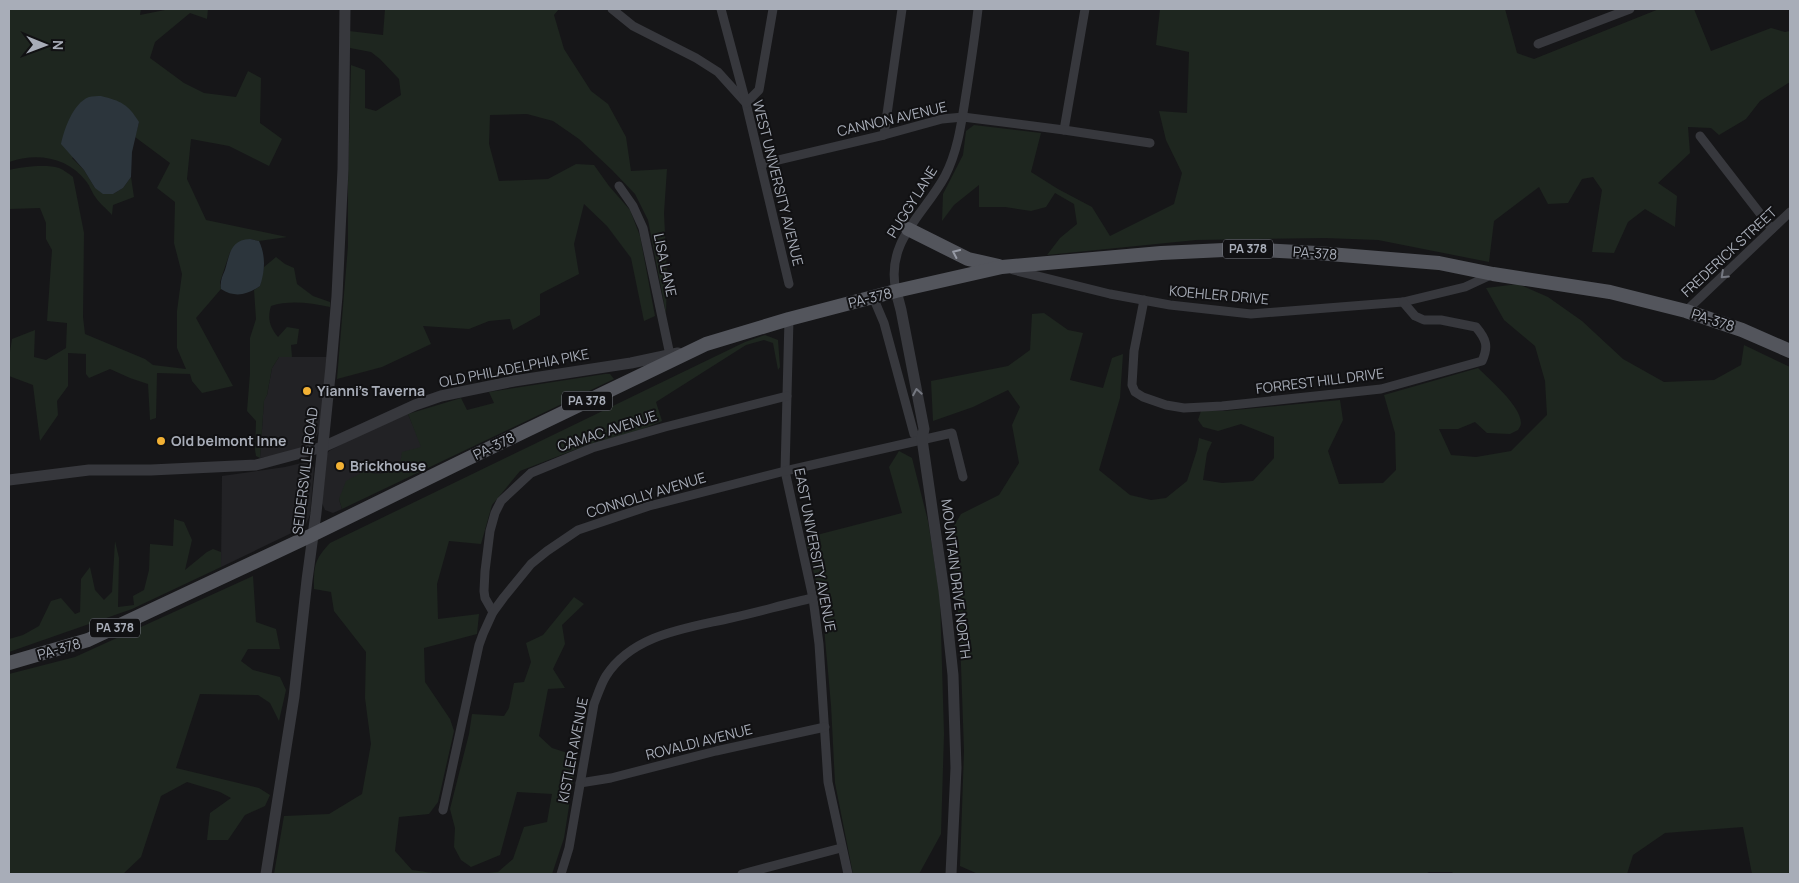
<svg xmlns="http://www.w3.org/2000/svg" width="1799" height="883" viewBox="0 0 1799 883" font-family="Manrope,sans-serif">
<rect width="100%" height="100%" fill="#161618"/>
<g fill="#222225">
<path d="M279 357H327L320 429 313 444 291 452 260 458 264 400 267 395 272 368Z"/>
<path d="M408 414 422 447 399 470 379 474 363 472 339 499 342 509 333 513 325 510 322 503 327 454 329 451 353 438Z"/>
<path d="M306 462H311L314 468 310 515 306 524 302 528 221 567 222 476 285 467Z"/>
</g>
<g fill="#1e261f">
<path d="M9 9H141L140 15 170 9H208L207 19 190 13 155 42 150 58 184 83 204 93 236 97 248 71 261 78 260 123 282 139 269 166 229 146 191 139 187 179 206 220 287 237 259 241 250 239 230 252 220 282 221 289 196 318 233 386 202 393 192 381 190 374 157 373 156 418 150 420 148 384 130 378 110 369 89 378 86 374V354L68 353V386L57 401 58 415 40 441 33 385 9 376V358L12 339 35 330 34 357 46 360 66 348 67 323 47 321 52 250 46 239V223L40 208 9 209V170C22 167 46 164 59 168 64 170 69 174 73 177L84 233 83 317 85 334 145 359 153 365 186 369 177 348V311L182 274 174 243 175 202 157 188 170 163 135 137 139 122 72 158 84 170 95 188 113 194 123 188 131 177 134 197 113 205 112 215C107 209 100 204 96 198 92 193 90 186 86 181 68 157 36 152 9 162Z"/>
<path d="M385 9H559L554 15 564 49 591 91 608 104 626 137 631 171 667 169 664 213 667 274 666 314 648 220 635 194 612 170 579 139 553 121 527 114 490 115 489 144 499 181 548 179 576 164 594 165 609 186 630 210 640 236 655 316 644 321 631 258 607 226 584 204 574 244 579 274 540 294V315L513 330 510 319 489 321 469 329 423 326 431 344 382 367 337 379 348 246V182L351 65 365 70V108L376 111 401 95 399 79 380 59 371 52 350 48 349 31 383 35Z"/>
<path d="M1160 9H1505L1517 53 1534 59 1659 9H1694L1711 51 1771 28 1785 32 1790 31V82L1760 101 1746 119 1719 135 1711 128 1688 127 1690 153 1658 183 1677 196 1675 227 1645 209 1628 222 1614 253 1592 252 1602 190 1593 177 1582 179 1568 203 1548 204 1539 187 1494 221 1489 262 1378 240 1325 238 1196 240 1047 255 1060 238 1077 224 1074 204 1055 193 1046 207 1031 211 1005 207H979V185L954 205 942 221 943 194 963 155 966 131 974 125 1041 133 1031 172 1058 189 1092 207 1110 236 1174 204 1182 173 1166 140 1159 111 1187 113 1189 52 1156 45Z"/>
<path d="M276 257 285 264 294 268 297 284 313 296 330 302V307C310 303 290 300 271 306 267 319 270 327 278 337L287 327 299 329 297 344 291 345 292 357H279L272 368 267 395 264 401 260 458 256 456 255 450 256 421 247 411 250 373V338L256 319 254 290 260 286 264 267Z"/>
<path d="M1518 284 1548 297 1582 321 1623 359 1664 382 1714 380 1741 365 1744 345 1790 367V874H1752L1743 827 1665 833 1633 855 1627 874H1454L1452 872H1429L1426 874H978L960 866 964 751 961 665 957 596 949 534 961 514 999 495 1019 463 1012 425 1020 407 1008 390 973 407 933 421 931 381 1008 366 1030 350 1032 314 1044 313 1068 330 1083 333 1070 380 1103 388 1112 358 1123 354 1120 398 1099 470 1130 495 1151 500 1166 498 1187 481 1197 450 1199 438 1212 442 1207 453 1203 480 1222 483 1253 481 1274 458V437L1241 424 1218 431 1203 427 1198 420 1201 411H1224L1340 400 1343 420 1328 451 1339 484 1383 483 1396 470 1395 433 1384 395 1478 368C1489 379 1521 406 1521 423 1521 426 1519 428 1518 430L1510 434 1487 433 1475 422 1458 429H1439L1451 455 1476 457 1511 451 1547 415 1545 381 1535 346 1504 320 1486 288Z"/>
<path d="M765 335 778 340 780 367 778 370 773 343 764 340 746 345 656 402 662 421 638 431 587 445 520 471 492 505 481 544 449 541 437 584 438 619 479 614 477 634 424 648 425 682 450 719 454 731 438 802 429 814 399 817 395 851 412 870 440 874H274L284 816 329 814 362 794 371 744 365 698 366 652 334 611 331 592 314 589C314 566 314 560 330 543L745 342Z"/>
<path d="M605 374H610L614 379 342 509 339 499 346 481 363 472 379 474 399 470 402 452 421 447 408 414 461 398 467 410 494 403 489 392Z"/>
<path d="M899 451 912 458 928 521 940 598 944 734 941 834 919 874H853L835 783 831 705 822 605 805 538 902 513 889 467Z"/>
<path d="M174 519 184 522 192 540 185 570 207 552 213 549 221 552V567L132 609 9 652V639L23 635 39 626 51 601 61 598 75 614 80 612 81 579 90 567 95 590 104 600 112 592 115 541 119 558 118 607 134 605 133 596 144 590 149 570 150 544 173 546Z"/>
<path d="M253 576 256 622 276 629 280 649H248L241 661 253 670 280 677 286 690 279 721 270 703 258 695 200 694 176 768 259 788 270 795 265 806 245 815 228 840H207L210 813 231 798 220 792 187 782 161 796 141 857 123 874H9V674L75 657Z"/>
<path d="M574 597 584 604 562 625 565 644 553 669 565 688 548 689 539 736 552 748 577 756 564 838 552 874H479L498 872 513 859 524 827 547 822 552 794 517 792 500 855 471 867 461 860 454 847 455 828 450 809 469 734 472 714 504 716 509 708 514 683 524 682 531 662 526 643 543 635Z"/>
</g>
<g fill="#2c353c">
<path d="M101 96C121 101 128 104 139 122L132 152 131 177 123 188 113 194H103L95 188 84 170 61 144C64 130 73 103 89 97 92 96 98 96 101 96Z"/>
<path d="M250 239 259 241C266 256 265 271 260 286 247 295 235 298 221 289 220 281 222 277 225 270 230 254 230 240 250 239Z"/>
</g>
<g fill="none" stroke-linecap="round" stroke-linejoin="round">
<g stroke="#37383d" stroke-width="9">
<path d="M612 9 633 26 696 58 718 72 746 103 789 284"/>
<path d="M721 9 746 103 759 90 773 9"/>
<path d="M1538 44 1630 9"/>
<path d="M1064 130 1085 9"/>
<path d="M884 135 902 9"/>
<path d="M1700 136 1772 229"/>
<path d="M761 164 884 135 942 119 963 117 1064 130 1150 143"/>
<path d="M619 186 633 206 643 228 670 355"/>
<path d="M1013 270 1110 294 1170 305 1251 314 1403 302 1465 287 1493 274"/>
<path d="M896 291C885 241 924 215 945 176 959 149 962 118 967 88 971 62 975 35 978 9"/>
<path d="M873 297 884 323 914 434 922 439"/>
<path d="M1144 300 1134 351 1132 385 1135 392 1143 397 1166 405 1184 408 1222 406 1381 389 1482 361C1489 346 1486 339 1476 327L1441 320H1424L1415 316 1403 302"/>
<path d="M1686 311 1790 212"/>
<path d="M789 319 785 471 813 598 819 644 828 782 848 874"/>
<path d="M493 612 485 598 484 591 485 571 490 531 495 513 501 501 531 473 592 448 665 427 787 396"/>
<path d="M580 783 611 778 716 751 825 727"/>
<path d="M443 810 479 645 483 634 493 612 504 597 531 564 547 551 578 530 649 506 785 471 952 433 963 477"/>
<path d="M561 874 569 848 594 704C598 694 601 684 606 676 633 634 688 628 731 618 758 612 786 604 813 598"/>
<path d="M742 874 841 848"/>
</g>
<g stroke="#37383d" stroke-width="11">
<path d="M896 291 901 310 924 429 922 439 944 591 953 675 956 768 951 874"/>
<path d="M9 480 89 470H151L256 465 323 447 415 405 441 396 514 381 631 363 678 353"/>
<path d="M266 874 294 697 307 580 316 513 331 366 337 296 343 169 345 9"/>
</g>
<g stroke="#53555c" stroke-width="14">
<path d="M908 229 968 259 999 266"/>
<path d="M9 663 88 640 312 535 467 459 706 344 789 319 896 291 1002 267 1161 253 1245 249 1317 253 1439 263 1493 274 1610 292 1686 311 1742 330 1790 351"/>
</g>
</g>
<defs><path id="oneway-chevron" d="M-2-3.5L2.5 0L-2 3.5" fill="none" stroke-width="1.6" stroke-linecap="round" stroke-linejoin="round" transform="scale(1.25)"/></defs>
<use stroke="#979ba6" href="#oneway-chevron" transform="translate(956 253) rotate(-155)"/>
<g stroke="#757881">
<use href="#oneway-chevron" transform="translate(1724 275) rotate(137)"/>
<use href="#oneway-chevron" transform="translate(917 392) rotate(-100)"/>
</g>
<g fill="#f2b134" stroke="#111113" stroke-width="2">
<circle cx="307" cy="391" r="5"/>
<circle cx="161" cy="441" r="5"/>
<circle cx="340" cy="466" r="5"/>
</g>
<g text-anchor="middle" stroke-width="4" stroke-linejoin="round" paint-order="stroke">
<g fill="#111113" stroke="#7b7e86" stroke-width="1">
<rect x="1223" y="239.5" width="50" height="19" rx="4"/>
<rect x="562" y="391.5" width="50" height="19" rx="4"/>
<rect x="90" y="618.5" width="50" height="19" rx="4"/>
</g>
<g font-size="12" font-weight="bold" fill="#a8adb8">
<text x="1248" y="253">PA 378</text>
<text x="587" y="405">PA 378</text>
<text x="115" y="632">PA 378</text>
</g>
<g font-size="14" fill="#a8adb8" stroke="#111113">
<text transform="translate(892 119) rotate(-13)" y="5">CANNON AVENUE</text>
<text transform="translate(778 183) rotate(76)" y="5">WEST UNIVERSITY AVENUE</text>
<text transform="translate(912 202) rotate(-58)" y="5">PUGGY LANE</text>
<text transform="translate(1729 252) rotate(-43)" y="5">FREDERICK STREET</text>
<text transform="translate(1315 253) rotate(4)" y="5">PA-378</text>
<text transform="translate(665 265) rotate(78)" y="5">LISA LANE</text>
<text transform="translate(1219 295) rotate(5)" y="5">KOEHLER DRIVE</text>
<text transform="translate(870 298) rotate(-14)" y="5">PA-378</text>
<text transform="translate(1713 320) rotate(18)" y="5">PA-378</text>
<text transform="translate(514 368) rotate(-11)" y="5">OLD PHILADELPHIA PIKE</text>
<text transform="translate(1320 381) rotate(-7)" y="5">FORREST HILL DRIVE</text>
<text transform="translate(607 431) rotate(-18)" y="5">CAMAC AVENUE</text>
<text transform="translate(494 446) rotate(-26)" y="5">PA-378</text>
<text transform="translate(305 471) rotate(-83)" y="5">SEIDERSVILLE ROAD</text>
<text transform="translate(646 495) rotate(-17)" y="5">CONNOLLY AVENUE</text>
<text transform="translate(815 550) rotate(79)" y="5">EAST UNIVERSITY AVENUE</text>
<text transform="translate(956 579) rotate(83)" y="5">MOUNTAIN DRIVE NORTH</text>
<text transform="translate(59 649) rotate(-16)" y="5">PA-378</text>
<text transform="translate(699 742) rotate(-14)" y="5">ROVALDI AVENUE</text>
<text transform="translate(573 750) rotate(-79)" y="5">KISTLER AVENUE</text>
</g>
<g font-size="14" font-weight="bold" fill="#a8adb8" stroke="#111113" text-anchor="start">
<text x="317" y="396">Yianni's Taverna</text>
<text x="171" y="446">Old belmont Inne</text>
<text x="350" y="471">Brickhouse</text>
</g>
</g>
<rect width="1799" height="883" fill="none" stroke="#a8adb8" stroke-width="20"/>
<g transform="translate(45 45) rotate(91)" stroke="#111113" stroke-width="4" paint-order="stroke">
<path d="M0-4L9 19L0 12L-9 19Z" fill="#a8adb8"/>
<text y="-8" font-size="14" font-weight="bold" text-anchor="middle" fill="#a8adb8">N</text>
</g>
</svg>
